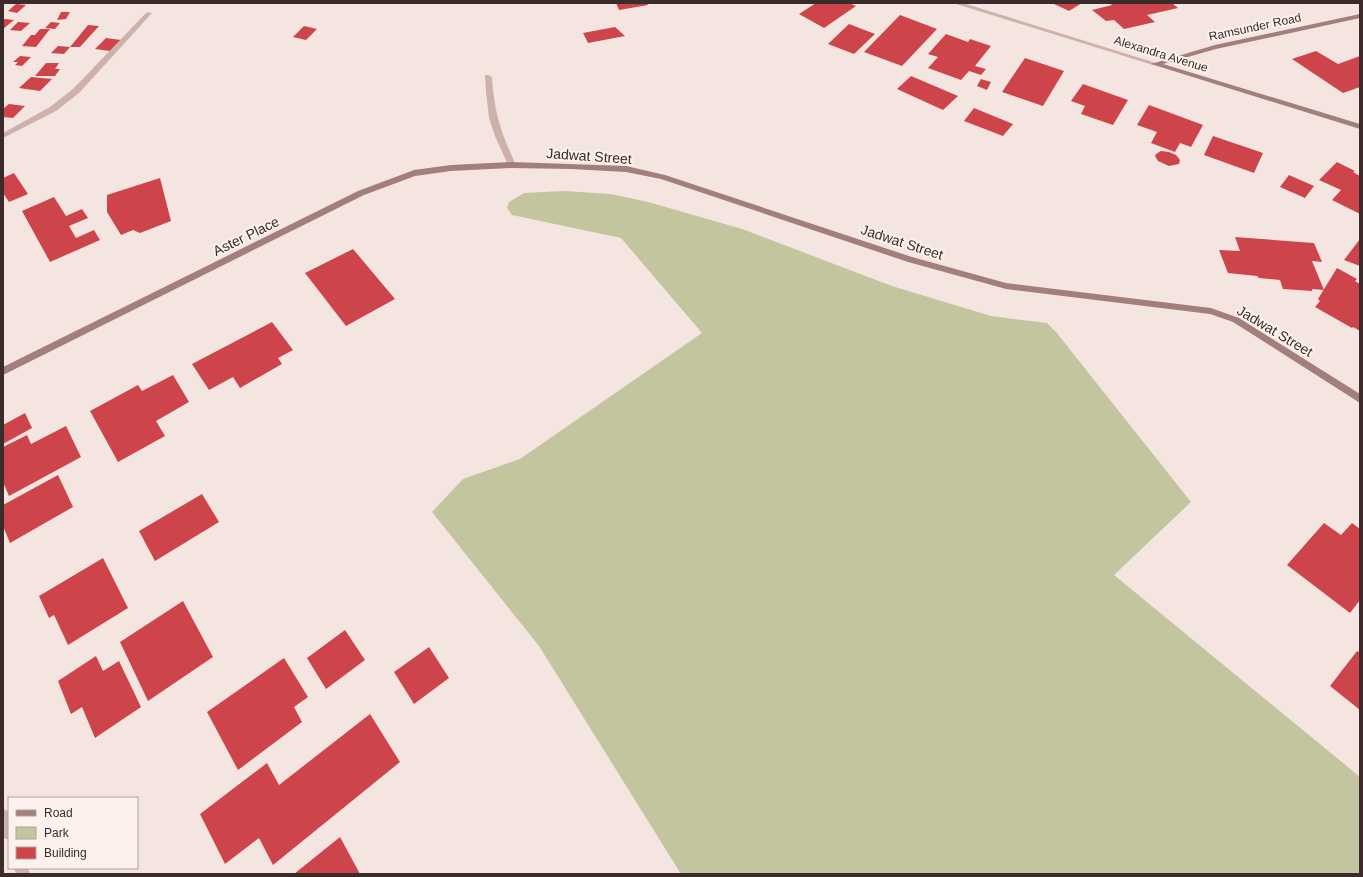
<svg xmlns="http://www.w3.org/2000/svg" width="1363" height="877" viewBox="0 0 1363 877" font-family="Helvetica,sans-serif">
<rect width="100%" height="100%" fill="#f5e5e0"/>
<path fill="#c3c59e" d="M563 191 611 194 648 202 742 229 892 286 991 316 1047 323 1056 332 1191 502 1114 575 1360 777V874H681L539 646 432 512 463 479 520 459 702 333 621 238 512 215 507 208 509 202 524 193Z"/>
<g fill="#cd454a">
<path d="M616 3H647L648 5 619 10Z"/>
<path d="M816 3H849L856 6 824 28 799 14Z"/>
<path d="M1052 3H1082L1069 11Z"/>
<path d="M1109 3H1172L1178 8 1147 15 1155 22 1124 29 1114 20 1106 21 1092 10 1112 5Z"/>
<path d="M16 4 26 5 17 13 8 11Z"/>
<path d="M61 12H70L66 19 57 20Z"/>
<path d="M900 15 937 29 902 66 864 52Z"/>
<path d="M5 19 14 20 3 29V20Z"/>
<path d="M18 22 30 23 21 31 10 30Z"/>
<path d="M51 22 60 23 55 29 45 28Z"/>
<path d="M849 24 875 34 854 54 828 44Z"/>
<path d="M88 25 99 26 80 47H70Z"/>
<path d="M304 26 317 29 306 40 293 37Z"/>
<path d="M615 27 625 36 588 43 583 33Z"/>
<path d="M40 29H50L36 47 22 46 31 35H35Z"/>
<path d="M946 34 968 42 970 39 991 46 975 66 986 69 981 75 969 71 961 80 928 68 938 57 928 54Z"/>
<path d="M106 38 121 40 110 51 95 49Z"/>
<path d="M58 46 70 47 64 54 51 53Z"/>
<path d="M1316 51 1338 64 1360 56V87L1343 93 1292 59Z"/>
<path d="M20 56 31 57 22 66 15 65 18 62H13Z"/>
<path d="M1025 58 1064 71 1043 106 1002 92Z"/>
<path d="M46 63H59L55 69H60L55 76H35Z"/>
<path d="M911 76 958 96 943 110 897 89Z"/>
<path d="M31 77 52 79 40 91 19 88Z"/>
<path d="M981 79 991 82 987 90 977 86Z"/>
<path d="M1083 84 1128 100 1113 125 1081 114 1085 106 1071 101Z"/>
<path d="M9 104 25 106 13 118 3 117V109Z"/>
<path d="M1149 105 1203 125 1191 147 1180 143 1175 152 1151 143 1157 132 1137 125Z"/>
<path d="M974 108 1013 124 1003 136 964 121Z"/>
<path d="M1213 136 1263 153 1254 173 1204 155Z"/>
<path d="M1161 151 1169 152 1176 155 1180 160 1179 164 1169 166 1158 161 1155 156 1156 154Z"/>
<path d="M1337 162 1355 171 1353 172 1360 176V214L1332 200 1341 190 1319 180Z"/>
<path d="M14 173 28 194 9 202 3 193V178Z"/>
<path d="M1289 175 1314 186 1305 198 1280 187Z"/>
<path d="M160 178 171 221 140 233 133 230 121 235 107 212V195Z"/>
<path d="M54 197 66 216 82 209 88 218 69 226 76 238 94 230 100 240 50 262 22 211Z"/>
<path d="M1235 237 1314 243 1322 262 1312 261 1324 290 1312 289V291L1283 289 1280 280 1259 278 1257 276 1228 273 1219 250 1240 251Z"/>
<path d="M1360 239V266L1344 260Z"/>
<path d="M353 249 395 299 346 326 305 273Z"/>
<path d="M1337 268 1357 279 1355 281 1360 284V331L1353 327 1352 328 1315 307 1320 301 1318 299Z"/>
<path d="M272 322 293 350 278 358 282 364 240 388 233 377 209 390 192 364Z"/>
<path d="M173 375 189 402 156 421 165 436 118 462 90 411 138 385 142 391Z"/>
<path d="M25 413 32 428 3 444V425Z"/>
<path d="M66 426 81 457 9 496 3 482V447L27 435 31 444Z"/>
<path d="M58 475 73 507 10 543 3 526V505Z"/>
<path d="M202 494 219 522 155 561 139 531Z"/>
<path d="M1324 523 1341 535 1352 523 1360 529V600L1350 613 1287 565Z"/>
<path d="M103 558 128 608 68 645 54 615 49 618 39 596Z"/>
<path d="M183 601 213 657 148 701 120 642Z"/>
<path d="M345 630 365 660 326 689 307 658Z"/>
<path d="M429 647 449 678 414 704 394 672Z"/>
<path d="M1357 651 1360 653V710L1330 686Z"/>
<path d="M96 656 103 671 119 661 141 707 95 738 82 707 71 714 58 681Z"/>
<path d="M284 658 308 697 294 707 302 722 238 770 207 712Z"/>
<path d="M370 714 400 762 273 865 259 838 225 864 200 814 267 763 279 785Z"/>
<path d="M340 837 360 874H294Z"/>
</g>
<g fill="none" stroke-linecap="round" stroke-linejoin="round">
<path fill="#ceb1aa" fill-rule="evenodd" d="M485 75H488L492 77C494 112 501 133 516 165L515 167 512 168 508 165 495 136 489 118 486 92Z"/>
<g fill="#ceb1aa" fill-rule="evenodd">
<path d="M953 3H963L1159 64 1153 65Z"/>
<path d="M147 12 152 13 79 93 56 111 3 138V133L50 107 73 89Z"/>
<path d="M3 809 8 811 9 815V840L4 838 3 834Z"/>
<path d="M14 868H28L30 874H16Z"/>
</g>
<g fill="#a27f7b" fill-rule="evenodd">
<path d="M1360 14V18L1216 49 1163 64 1360 124V129L1151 64 1215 45Z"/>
<path d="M512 162 626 166 665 175 912 257 1006 283 1211 308 1239 318 1360 394V403L1233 322 1210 314 1006 289 908 262 661 179 626 172 571 169 512 168 451 171 415 176 364 195 3 375V367L358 191 414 170 451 165Z"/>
</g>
</g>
<g text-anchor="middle" stroke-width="4" stroke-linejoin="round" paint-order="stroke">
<g font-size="12" fill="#3b2b2a" stroke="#fcf1ed">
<text transform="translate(1255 27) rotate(-12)" y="4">Ramsunder Road</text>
<text transform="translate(1161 54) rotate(17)" y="4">Alexandra Avenue</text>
</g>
<g font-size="14" fill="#3b2b2a" stroke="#fcf1ed">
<text transform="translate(589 156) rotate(4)" y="5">Jadwat Street</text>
<text transform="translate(246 236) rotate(-26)" y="5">Aster Place</text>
<text transform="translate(902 242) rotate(18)" y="5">Jadwat Street</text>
<text transform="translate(1275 331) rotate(31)" y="5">Jadwat Street</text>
</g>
</g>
<rect width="1363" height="877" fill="none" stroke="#3b2b2a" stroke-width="8"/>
<rect x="8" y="797" width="130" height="72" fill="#fcf1ed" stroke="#afa29f"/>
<rect x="16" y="810" width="20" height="6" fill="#a27f7b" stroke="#afa29f"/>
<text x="44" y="817" font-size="12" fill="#3b2b2a">Road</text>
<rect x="16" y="827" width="20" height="12" fill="#c3c59e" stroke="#afa29f"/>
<text x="44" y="837" font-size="12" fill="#3b2b2a">Park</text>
<rect x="16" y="847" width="20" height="12" fill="#cd454a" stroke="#afa29f"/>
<text x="44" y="857" font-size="12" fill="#3b2b2a">Building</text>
</svg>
